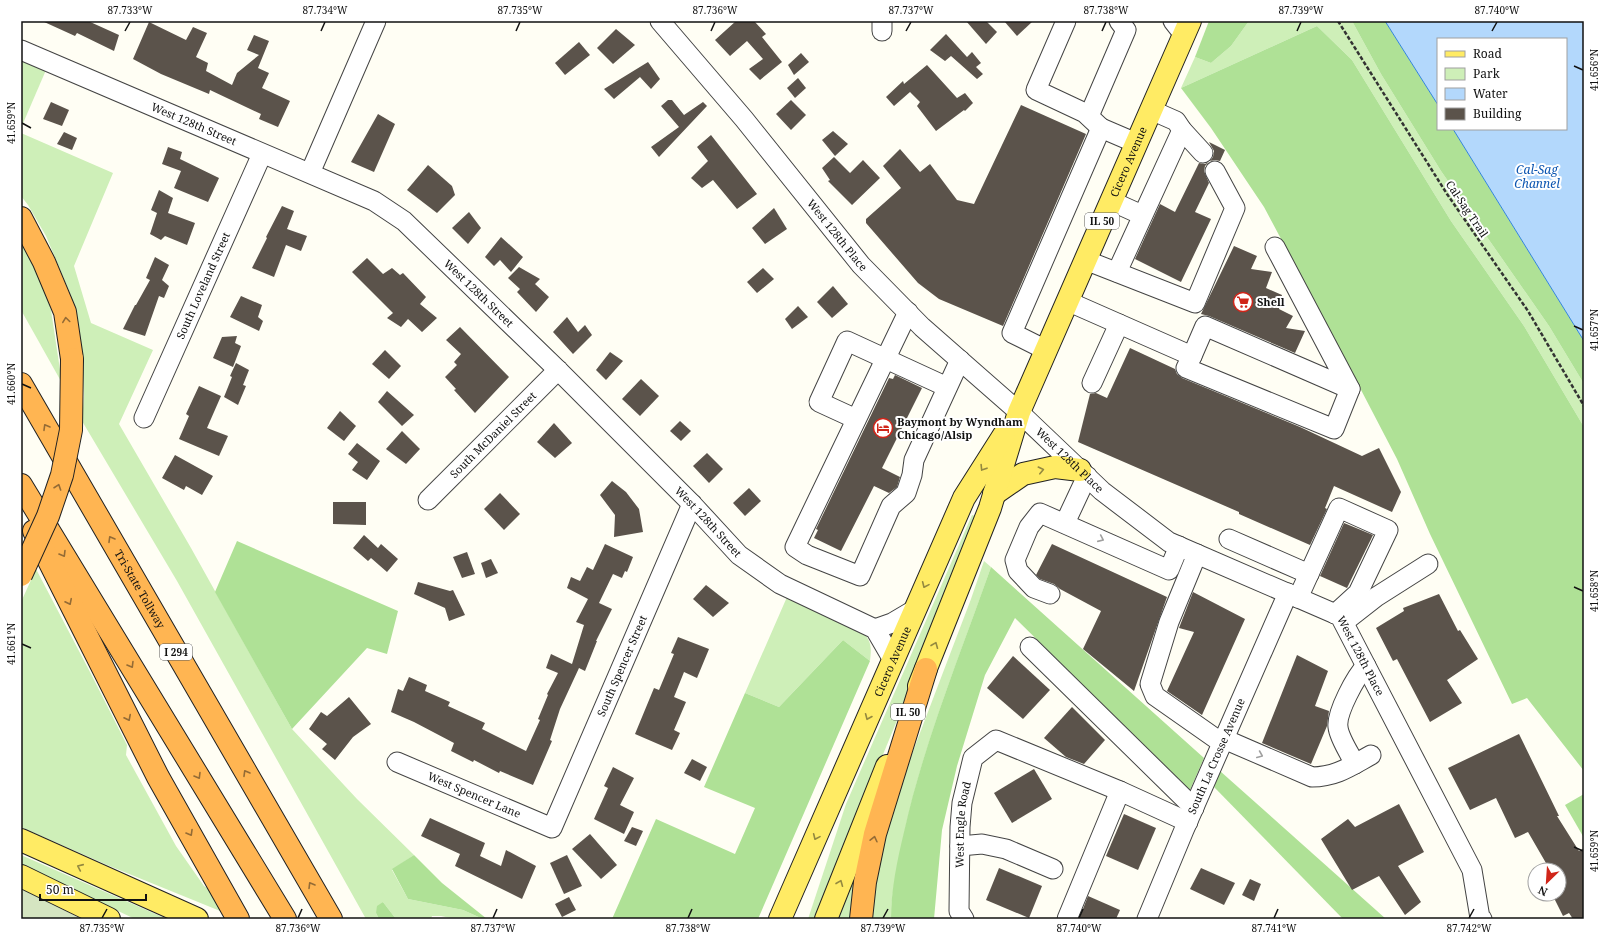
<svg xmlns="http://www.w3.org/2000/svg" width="1605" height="940" viewBox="0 0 1605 940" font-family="'Noto Serif',serif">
<rect width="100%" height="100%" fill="#fffef4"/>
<g fill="#ceefb8">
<path d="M1249 21H1352L1381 74 1441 171 1549 326 1584 384V427L1524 326 1451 221 1352 60 1317 26 1181 88 1195 57 1211 63 1231 46Z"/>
<path d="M21 58 46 70 21 128Z"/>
<path d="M21 133 113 173 74 266 91 323 153 350 119 424 191 548 292 729 357 799 414 855 392 870 408 899 463 910 483 919H455L441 916H432L431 919H396L383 902 376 913 379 919H366L177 581 82 421 84 396 82 349 78 323 70 293 46 236 28 205 21 196Z"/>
<path d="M21 236 42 283 51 310 62 383 21 310Z"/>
<path d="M972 515 976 516 927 648 815 919H808L846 804Z"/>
<path d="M984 561 991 567C959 659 921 749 902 844 897 869 891 894 891 919H872L873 904 876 875 891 809 971 599Z"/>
<path d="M36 569 90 672 127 745 126 755 176 846 204 886 217 894 230 915 107 865 21 827V602Z"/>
<path d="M787 597 859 628C871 640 872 645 870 661L843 640 779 707 745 693Z"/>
<path d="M21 855 167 919H135L21 865Z"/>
<path d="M857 863 852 919H833Z"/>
</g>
<g fill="#afe196">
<path d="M1209 21H1249L1231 46 1211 63 1195 57Z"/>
<path d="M1352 21H1385L1438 105V129H1453L1584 341V384L1549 326 1441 171 1381 74Z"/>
<path d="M1317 26 1352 60 1451 221 1524 326 1584 427V771L1527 698 1512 704 1430 534 1397 459 1335 340 1264 207 1211 128 1181 88Z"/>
<path d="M237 541 398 611 387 654 367 648 292 729 215 592Z"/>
<path d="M991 567 1204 758 1190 790 1015 618 985 675 957 766 942 830 934 919H891C891 890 897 861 904 832 924 742 960 655 991 567Z"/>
<path d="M843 640 870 661 758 919H612L656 819 735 854 755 808 704 787 745 693 779 707Z"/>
<path d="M1220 771 1386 919H1343L1214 787Z"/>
<path d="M1584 794V838L1565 805Z"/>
<path d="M414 855 442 883 487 919H483L463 910 408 899 392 869Z"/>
<path d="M383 902 396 919H379L376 913 377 906Z"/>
</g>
<path fill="#d5e5c1" d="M21 887 26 890 81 919H21Z"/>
<path fill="#b3d8fc" stroke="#3284db" d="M1385 21H1584V341L1453 129H1566V39H1438V105Z"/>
<g fill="#5b534b">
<path d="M42 21H88L119 35 114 51 77 33 75 36Z"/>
<path d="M736 21H754L766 34 762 37 782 62 760 80 749 69 763 59 747 41 730 56 715 40Z"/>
<path d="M966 21H986L997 32 986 44Z"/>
<path d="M1004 21H1033L1017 36Z"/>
<path d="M149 22 186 40 193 27 207 33 196 57 208 63 206 71 232 85 237 73 259 55 247 50 254 35 269 41 258 68 269 73 262 88 290 101 278 127 259 119 261 114 210 90 209 94 161 74 133 59Z"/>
<path d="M616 29 635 45 613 64 597 48Z"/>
<path d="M946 34 967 57 972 52 981 63 976 67 983 74 977 79 951 56 945 61 930 50Z"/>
<path d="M579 42 590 55 565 75 555 63Z"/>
<path d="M801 53 809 62 794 75 788 65Z"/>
<path d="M648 62 660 79 651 89 640 77 614 99 604 89Z"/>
<path d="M927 65 957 98 965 93 973 103 965 111 964 110 936 131 917 106 920 102 910 92 894 106 886 97 903 81 904 84Z"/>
<path d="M798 78 806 88 795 98 787 88Z"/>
<path d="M668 100H672L684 115 703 102 707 106 659 157 651 147 679 127 661 106Z"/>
<path d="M791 100 806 115 791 130 776 114Z"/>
<path d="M51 102 69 110 62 126 43 119Z"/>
<path d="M1021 105 1086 134 1003 326 939 299 918 283 866 223V219L901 188 883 166 900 149 920 172 930 164 957 200 974 204Z"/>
<path d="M378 114 395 124 374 172 351 162Z"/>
<path d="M833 131 848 144 835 156 822 140Z"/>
<path d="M64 132 77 138 72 150 57 144Z"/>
<path d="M711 135 757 194 737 209 713 180 702 188 691 178 708 161 697 147Z"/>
<path d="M1209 142 1225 150 1220 161 1215 160 1210 161 1213 157 1214 151Z"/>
<path d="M168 147 182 152 180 159 219 178 208 202 174 188 181 171 162 164Z"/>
<path d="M834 157 850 173 863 160 880 178 852 205 828 181 830 180 822 168Z"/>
<path d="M1209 162 1205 166 1204 171 1209 183 1195 212 1211 219 1181 282 1135 259 1160 204 1175 212 1199 163 1205 164Z"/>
<path d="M428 165 452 186 455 195 437 213 407 190Z"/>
<path d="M159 190 173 198 168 213 195 223 187 245 165 236 161 240 150 234 157 213 151 210Z"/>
<path d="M282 206 294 211 287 229 307 236 301 251 286 245 274 277 252 268 267 238 266 237Z"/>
<path d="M774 208 787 229 765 244 752 228Z"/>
<path d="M469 212 481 228 468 244 452 228Z"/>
<path d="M501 237 523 257 511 272 500 260 494 266 485 257Z"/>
<path d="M1234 246 1257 256 1251 269 1272 272 1266 288 1282 295 1279 309 1293 316 1286 328 1305 331 1295 353 1209 316 1201 314Z"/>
<path d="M155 257 169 265 162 280 169 286 164 298 159 296 145 336 123 329 135 305H136L150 280 146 278Z"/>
<path d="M367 258 383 274 392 268 400 275 403 273 426 297 420 304 437 318 422 332 408 319 401 327 387 318 393 313 352 272Z"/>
<path d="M519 267 540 279 535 284 549 297 536 312 517 292 520 289 508 278Z"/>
<path d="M763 268 774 279 757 293 747 282Z"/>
<path d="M833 286 848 304 832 318 817 302Z"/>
<path d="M241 296 262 305 258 317 263 321 259 331 230 317Z"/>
<path d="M798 306 808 317 792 329 785 319Z"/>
<path d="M567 317 578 332 585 325 592 335 573 354 553 332Z"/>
<path d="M460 327 509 377 475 413 454 390 456 389 445 377 457 365 454 362 461 354 446 340Z"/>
<path d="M237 336 235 343 241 346 233 367 213 358 222 337Z"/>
<path d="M1130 348 1175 369 1177 374 1182 378 1300 427 1362 456 1379 448 1401 492 1392 512 1334 486 1325 508 1327 509 1310 545 1239 514V512L1078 442 1090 394 1096 393 1107 398Z"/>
<path d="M385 350 401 366 389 379 372 364Z"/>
<path d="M610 352 623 361 606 380 596 370Z"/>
<path d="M236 363 249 370 243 385 246 386 238 405 224 397 232 377 230 376Z"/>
<path d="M895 375 922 388 882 468 900 477 897 487 889 493 874 486 841 551 814 538 818 530 816 529 889 378 893 379Z"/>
<path d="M641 379 659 396 640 416 622 399Z"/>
<path d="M199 386 221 396 207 428 228 436 219 456 179 439 189 416 186 414Z"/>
<path d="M387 391 414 415 402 426 378 402Z"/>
<path d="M340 411 356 426 344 441 327 428Z"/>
<path d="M680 421 691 431 681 441 670 431Z"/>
<path d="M554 423 572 443 555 458 537 442Z"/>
<path d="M402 431 420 449 406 464 386 449Z"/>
<path d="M357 443 380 461 367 480 352 470 358 462 348 454Z"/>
<path d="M707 453 723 469 709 483 693 466Z"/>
<path d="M175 455 213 476 202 495 186 486 184 490 162 478Z"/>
<path d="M612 481 626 492 639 509 643 532 614 537 615 515 600 495Z"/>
<path d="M749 488 761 501 745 516 733 503Z"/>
<path d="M500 493 520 514 504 530 484 509Z"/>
<path d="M333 502H366V525L333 524Z"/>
<path d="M1344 523 1373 535 1347 588 1320 576Z"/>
<path d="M364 535 378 548 381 544 398 559 387 572 371 558 368 561 353 548Z"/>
<path d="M605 544 633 557 627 572 625 571 622 578 613 574 599 603 612 609 596 641H597L585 671 579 668 560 709 550 740 552 741 533 785 500 771 499 773 474 760 473 762 451 751 454 743 414 722 391 712 398 689 403 691 409 677 427 685 425 691 450 702 448 706 485 723 482 729 526 751 540 720 538 719 548 695 547 694 558 673 546 668 551 654 572 664 584 625 576 622 588 599 567 588 571 577 580 581 587 567 593 570Z"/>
<path d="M1052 544 1167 597 1134 691 1083 649 1101 611 1060 589 1054 584 1040 579 1036 575Z"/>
<path d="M467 552 475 574 462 578 453 557Z"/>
<path d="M491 559 498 573 486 578 481 563Z"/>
<path d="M418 582 450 591 453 590 465 615 449 621 445 608 414 594Z"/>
<path d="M706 585 729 603 713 617 693 599Z"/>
<path d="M1193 592 1245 619 1202 715 1167 691 1194 632 1179 628Z"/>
<path d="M1439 594 1458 631 1460 630 1478 659 1447 680 1462 703 1430 722 1397 659 1393 661 1376 628 1404 611 1403 608Z"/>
<path d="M678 637 709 649 697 678 684 672 674 697 686 702 674 730 680 733 672 750 635 734 654 688 659 690 674 654 671 653Z"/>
<path d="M1297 655 1328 671 1315 706 1329 711 1327 726 1311 764 1262 743Z"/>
<path d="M1013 656 1050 690 1023 719 987 688Z"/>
<path d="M349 697 371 724 353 737 335 760 322 749 327 744 309 729 321 712 327 716Z"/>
<path d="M1072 707 1105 740 1084 764 1066 757 1044 738Z"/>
<path d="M1519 734 1559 816H1557L1579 851 1584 848V919H1573L1569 913 1563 916 1552 894H1559V870H1550L1528 832 1515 838 1496 798 1470 810 1448 768Z"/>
<path d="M692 759 707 767 700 781 684 773Z"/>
<path d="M613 767 634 778 620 805 634 812 624 834 594 819 608 788 604 786Z"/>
<path d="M1034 769 1052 799 1012 823 994 793Z"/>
<path d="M1399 804 1424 852 1398 866 1421 902 1405 915 1379 876 1352 890 1321 839 1348 819 1355 827Z"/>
<path d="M1124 814 1156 828 1138 870 1106 856Z"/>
<path d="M430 818 485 843 480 856 501 866 506 850 536 866 522 899 455 866 460 854 421 836Z"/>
<path d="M632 827 643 831 636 846 624 841Z"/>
<path d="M590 834 617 865 601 879 572 849Z"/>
<path d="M567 855 582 886 564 894 550 863Z"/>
<path d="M999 868 1042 886 1029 918 986 900Z"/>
<path d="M1201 868 1235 883 1224 905 1190 889Z"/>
<path d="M1250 879 1261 884 1254 901 1242 895Z"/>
<path d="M1088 896 1120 910 1116 919H1079Z"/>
<path d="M569 897 576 910 562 917 555 904Z"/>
</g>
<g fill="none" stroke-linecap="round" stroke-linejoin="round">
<g stroke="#444" stroke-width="21">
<g id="minor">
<path id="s1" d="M660 21 744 119 861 265 922 327 1019 412 1102 491 1169 542 1340 616 1472 870 1480 918 1482 919"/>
<path d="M1066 21 1036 90 1085 113 1101 128"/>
<path d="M1173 21 1184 35"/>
<path d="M882 31V21"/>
<path id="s2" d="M21 50 374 201 404 221 558 370 692 504 739 555 780 584 875 629 893 660"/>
<path d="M1151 110 1176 121 1182 130 1203 153"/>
<path d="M1089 116 1126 30 1119 21"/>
<path d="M310 173 376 21"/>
<path d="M1111 201 1142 215"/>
<path d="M1085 260 1195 303 1235 208 1215 171"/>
<path d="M1117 272 1182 130"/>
<path d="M1067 301 1192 356 1205 326 1350 389 1275 247"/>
<path d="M908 312 795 547 807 555 860 576 891 506 906 493 912 475 914 460 960 360"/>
<path d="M1046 350 1012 333 1101 128 1136 143"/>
<path d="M1192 356 1186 368 1334 429 1350 389"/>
<path d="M1092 383 1119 324"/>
<path id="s3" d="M144 418 262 154"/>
<path d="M856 419 819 402 847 341 947 387"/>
<path id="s4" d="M428 500 558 370"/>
<path d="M1065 523 1087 476"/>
<path d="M1229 539 1309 574"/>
<path d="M1197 554 1169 622 1150 684 1155 696 1222 743"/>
<path d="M1050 594 1034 588 1018 571 1015 560 1029 527 1040 513 1169 570 1179 546"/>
<path d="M1298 598 1339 508 1388 530 1358 593 1335 614"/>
<path d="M1344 622 1376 597 1428 564"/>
<path d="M875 629 892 623 914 610"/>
<path d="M1030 647 1194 808"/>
<path d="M1224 739 1312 777C1336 777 1351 766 1371 755"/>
<path id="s5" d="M397 762 552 828 692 504"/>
<path d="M1355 764C1350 754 1339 738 1338 727 1336 713 1356 676 1366 666"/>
<path d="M960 846 982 844 1006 849 1053 869"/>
<path id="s6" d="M964 919 959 911 960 827 962 803 973 758 996 740 1120 791"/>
<path d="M1067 919 1120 791 1188 822"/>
<path id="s7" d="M1147 919 1184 830 1288 593"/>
</g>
</g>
<g stroke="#222" stroke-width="24">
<g id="major">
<path d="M994 494 1023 474 1055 467 1080 470"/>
<path id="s8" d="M919 686 990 508 1019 412 1190 21"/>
<path d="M21 840 197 919"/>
<path d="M21 876 109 919"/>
<path id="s9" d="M780 919 964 498 1004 435"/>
<path d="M826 919 887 766"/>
</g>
</g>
<g stroke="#222" stroke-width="24">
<g id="highway">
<path d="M21 218 44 262 65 312 72 359"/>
<path id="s10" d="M21 384 331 919"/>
<path d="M21 485 285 919"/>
<path d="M34 531 158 777 238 919"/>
<path d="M861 919 865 882 875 834 926 669"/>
</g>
</g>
<path stroke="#333" stroke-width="2.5" stroke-dasharray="4 2" stroke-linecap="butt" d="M1338 21 1447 194 1528 311 1584 406"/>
<use href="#minor" stroke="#fff" stroke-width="19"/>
<use href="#major" stroke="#ffeb64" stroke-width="22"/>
<use href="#highway" stroke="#ffb552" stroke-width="22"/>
<g stroke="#222" stroke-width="24" stroke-linecap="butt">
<path id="highway-bridge" d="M21 575 48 516 62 475 71 430 72 359"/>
</g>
<use href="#highway-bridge" stroke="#ffb552" stroke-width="22"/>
</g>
<defs><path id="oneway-chevron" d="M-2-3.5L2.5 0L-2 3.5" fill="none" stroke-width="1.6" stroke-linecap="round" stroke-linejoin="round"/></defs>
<g stroke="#946b35">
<use href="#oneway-chevron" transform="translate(66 320) rotate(-98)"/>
<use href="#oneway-chevron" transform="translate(46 427) rotate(-120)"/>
<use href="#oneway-chevron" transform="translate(58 487) rotate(-71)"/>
<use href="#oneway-chevron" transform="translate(111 539) rotate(-120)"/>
<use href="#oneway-chevron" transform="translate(63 554) rotate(59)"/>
<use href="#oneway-chevron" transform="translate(69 602) rotate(64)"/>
<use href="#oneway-chevron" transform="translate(131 665) rotate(59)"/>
<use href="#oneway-chevron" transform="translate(128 718) rotate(63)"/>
<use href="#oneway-chevron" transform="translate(246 773) rotate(-120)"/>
<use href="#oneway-chevron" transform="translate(198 776) rotate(59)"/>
<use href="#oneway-chevron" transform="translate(190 833) rotate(60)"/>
<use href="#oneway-chevron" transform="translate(874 839) rotate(-77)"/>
<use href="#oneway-chevron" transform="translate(311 885) rotate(-121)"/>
</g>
<g stroke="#94893f">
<use href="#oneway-chevron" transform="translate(983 468) rotate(122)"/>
<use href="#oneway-chevron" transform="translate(1041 470) rotate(-13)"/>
<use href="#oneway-chevron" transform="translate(925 585) rotate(114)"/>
<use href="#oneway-chevron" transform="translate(935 645) rotate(-68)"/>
<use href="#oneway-chevron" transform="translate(868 717) rotate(113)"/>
<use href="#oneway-chevron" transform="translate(816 837) rotate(114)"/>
<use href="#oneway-chevron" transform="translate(80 867) rotate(-156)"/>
<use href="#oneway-chevron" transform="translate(840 883) rotate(-68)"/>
</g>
<g stroke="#a0a0a0">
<use href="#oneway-chevron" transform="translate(1101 539) rotate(24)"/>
<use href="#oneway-chevron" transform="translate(1260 755) rotate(23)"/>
</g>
<path fill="none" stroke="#111" stroke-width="1.5" d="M125 31 130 22M321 31 325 22M516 31 520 22M711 31 715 22M906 31 911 22M1102 31 1106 22M1297 31 1301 22M1492 31 1497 22M1574 66 1583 70M22 123 31 128M1574 326 1583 330M22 384 31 388M1574 587 1583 591M22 644 31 648M1574 847 1583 851M102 918 107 909M298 918 302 909M493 918 497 909M688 918 692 909M883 918 888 909M1079 918 1083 909M1274 918 1278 909M1469 918 1474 909"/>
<defs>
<g id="supermarket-ring" transform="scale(1)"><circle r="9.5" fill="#fff" stroke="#d02519" stroke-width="1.5"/><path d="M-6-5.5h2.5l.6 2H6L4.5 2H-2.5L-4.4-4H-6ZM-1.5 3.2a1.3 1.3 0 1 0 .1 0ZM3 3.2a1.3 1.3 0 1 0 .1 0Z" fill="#d02519"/></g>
<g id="hotel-ring" transform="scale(1)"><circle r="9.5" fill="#fff" stroke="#d02519" stroke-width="1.5"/><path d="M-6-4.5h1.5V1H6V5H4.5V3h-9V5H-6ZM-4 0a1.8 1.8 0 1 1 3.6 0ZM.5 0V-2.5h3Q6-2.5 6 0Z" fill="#d02519"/></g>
</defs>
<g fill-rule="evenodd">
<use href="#supermarket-ring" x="1243" y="302"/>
<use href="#hotel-ring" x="883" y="428"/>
</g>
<g text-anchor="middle" stroke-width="4" stroke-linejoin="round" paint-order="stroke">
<g fill="#fff" stroke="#585858" stroke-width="1">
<rect x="1085" y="213" width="34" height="16" rx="3"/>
<rect x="160" y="644" width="32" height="16" rx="3"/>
<rect x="891" y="704" width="34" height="16" rx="3"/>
</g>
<g font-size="10" font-weight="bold" fill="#111">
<text x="1102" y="225">IL 50</text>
<text x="176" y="656">I 294</text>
<text x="908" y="716">IL 50</text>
</g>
<g font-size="11" fill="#111" stroke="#fff">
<text dy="4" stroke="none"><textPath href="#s2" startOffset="188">West 128th Street</textPath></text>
<text dy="4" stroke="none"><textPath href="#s8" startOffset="565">Cicero Avenue</textPath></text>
<text transform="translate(1467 209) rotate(56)" y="4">Cal-Sag Trail</text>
<text dy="4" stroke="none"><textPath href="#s1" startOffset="278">West 128th Place</textPath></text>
<text dy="4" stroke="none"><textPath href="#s3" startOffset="145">South Loveland Street</textPath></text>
<text dy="4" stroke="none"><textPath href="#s2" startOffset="524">West 128th Street</textPath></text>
<text dy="4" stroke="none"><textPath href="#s4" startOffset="92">South McDaniel Street</textPath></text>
<text dy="4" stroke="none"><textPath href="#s1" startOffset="602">West 128th Place</textPath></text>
<text dy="4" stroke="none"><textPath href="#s2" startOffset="848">West 128th Street</textPath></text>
<text dy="4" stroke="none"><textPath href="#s10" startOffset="237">Tri-State Tollway</textPath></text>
<text dy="4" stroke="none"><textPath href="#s1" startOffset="962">West 128th Place</textPath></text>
<text dy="4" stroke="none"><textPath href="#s9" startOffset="281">Cicero Avenue</textPath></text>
<text dy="4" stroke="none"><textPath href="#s5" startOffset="345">South Spencer Street</textPath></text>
<text dy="4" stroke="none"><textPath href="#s7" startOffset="177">South La Crosse Avenue</textPath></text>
<text dy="4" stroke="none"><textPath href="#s5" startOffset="84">West Spencer Lane</textPath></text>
<text dy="4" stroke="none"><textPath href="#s6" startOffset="96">West Engle Road</textPath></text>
</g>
<g font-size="11" font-weight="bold" fill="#111" stroke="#fff" text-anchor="start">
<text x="1257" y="306">Shell</text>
<text x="897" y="426">Baymont by Wyndham<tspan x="897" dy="13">Chicago/Alsip</tspan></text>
</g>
<g font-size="12" font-style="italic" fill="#0b55b1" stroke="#fff">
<text x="1537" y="174">Cal-Sag<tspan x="1537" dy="14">Channel</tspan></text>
</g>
</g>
<rect width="1605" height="940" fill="none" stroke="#ffffff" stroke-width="44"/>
<rect x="1437" y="38" width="130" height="92" fill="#ffffff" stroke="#a0a0a0"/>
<rect x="1445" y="51" width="20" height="6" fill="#ffeb64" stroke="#a0a0a0"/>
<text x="1473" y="58" font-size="12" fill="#111111">Road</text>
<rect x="1445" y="68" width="20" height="12" fill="#ceefb8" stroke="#a0a0a0"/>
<text x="1473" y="78" font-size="12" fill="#111111">Park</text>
<rect x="1445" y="88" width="20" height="12" fill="#b3d8fc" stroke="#a0a0a0"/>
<text x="1473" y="98" font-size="12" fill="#111111">Water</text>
<rect x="1445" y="108" width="20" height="12" fill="#5b534b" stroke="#a0a0a0"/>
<text x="1473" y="118" font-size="12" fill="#111111">Building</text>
<g transform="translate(1547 882) rotate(205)"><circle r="19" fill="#ffffff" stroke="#a0a0a0"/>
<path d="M0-3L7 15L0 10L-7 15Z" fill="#d02519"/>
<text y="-6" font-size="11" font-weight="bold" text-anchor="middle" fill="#111111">N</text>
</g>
<path d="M40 894v6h106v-6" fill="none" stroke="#111111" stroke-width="2"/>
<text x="46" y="894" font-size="12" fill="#111111" stroke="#ffffff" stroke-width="3" paint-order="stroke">50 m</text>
<rect x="22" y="22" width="1561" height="896" fill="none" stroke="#111" stroke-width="1.5"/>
<g font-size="10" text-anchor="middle" fill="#111">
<text x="130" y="14">87.733°W</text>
<text x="325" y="14">87.734°W</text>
<text x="520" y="14">87.735°W</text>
<text x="715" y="14">87.736°W</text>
<text x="911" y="14">87.737°W</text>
<text x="1106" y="14">87.738°W</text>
<text x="1301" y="14">87.739°W</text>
<text x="1497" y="14">87.740°W</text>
<text transform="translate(1594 70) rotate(-90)" y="4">41.656°N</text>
<text transform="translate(11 123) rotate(-90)" y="4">41.659°N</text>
<text transform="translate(1594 330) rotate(-90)" y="4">41.657°N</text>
<text transform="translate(11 384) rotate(-90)" y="4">41.660°N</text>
<text transform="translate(1594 591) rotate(-90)" y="4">41.658°N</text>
<text transform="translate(11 644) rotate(-90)" y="4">41.661°N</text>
<text transform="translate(1594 851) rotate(-90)" y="4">41.659°N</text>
<text x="102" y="932">87.735°W</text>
<text x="298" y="932">87.736°W</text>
<text x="493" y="932">87.737°W</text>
<text x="688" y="932">87.738°W</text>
<text x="883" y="932">87.739°W</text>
<text x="1079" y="932">87.740°W</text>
<text x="1274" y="932">87.741°W</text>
<text x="1469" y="932">87.742°W</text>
</g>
</svg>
